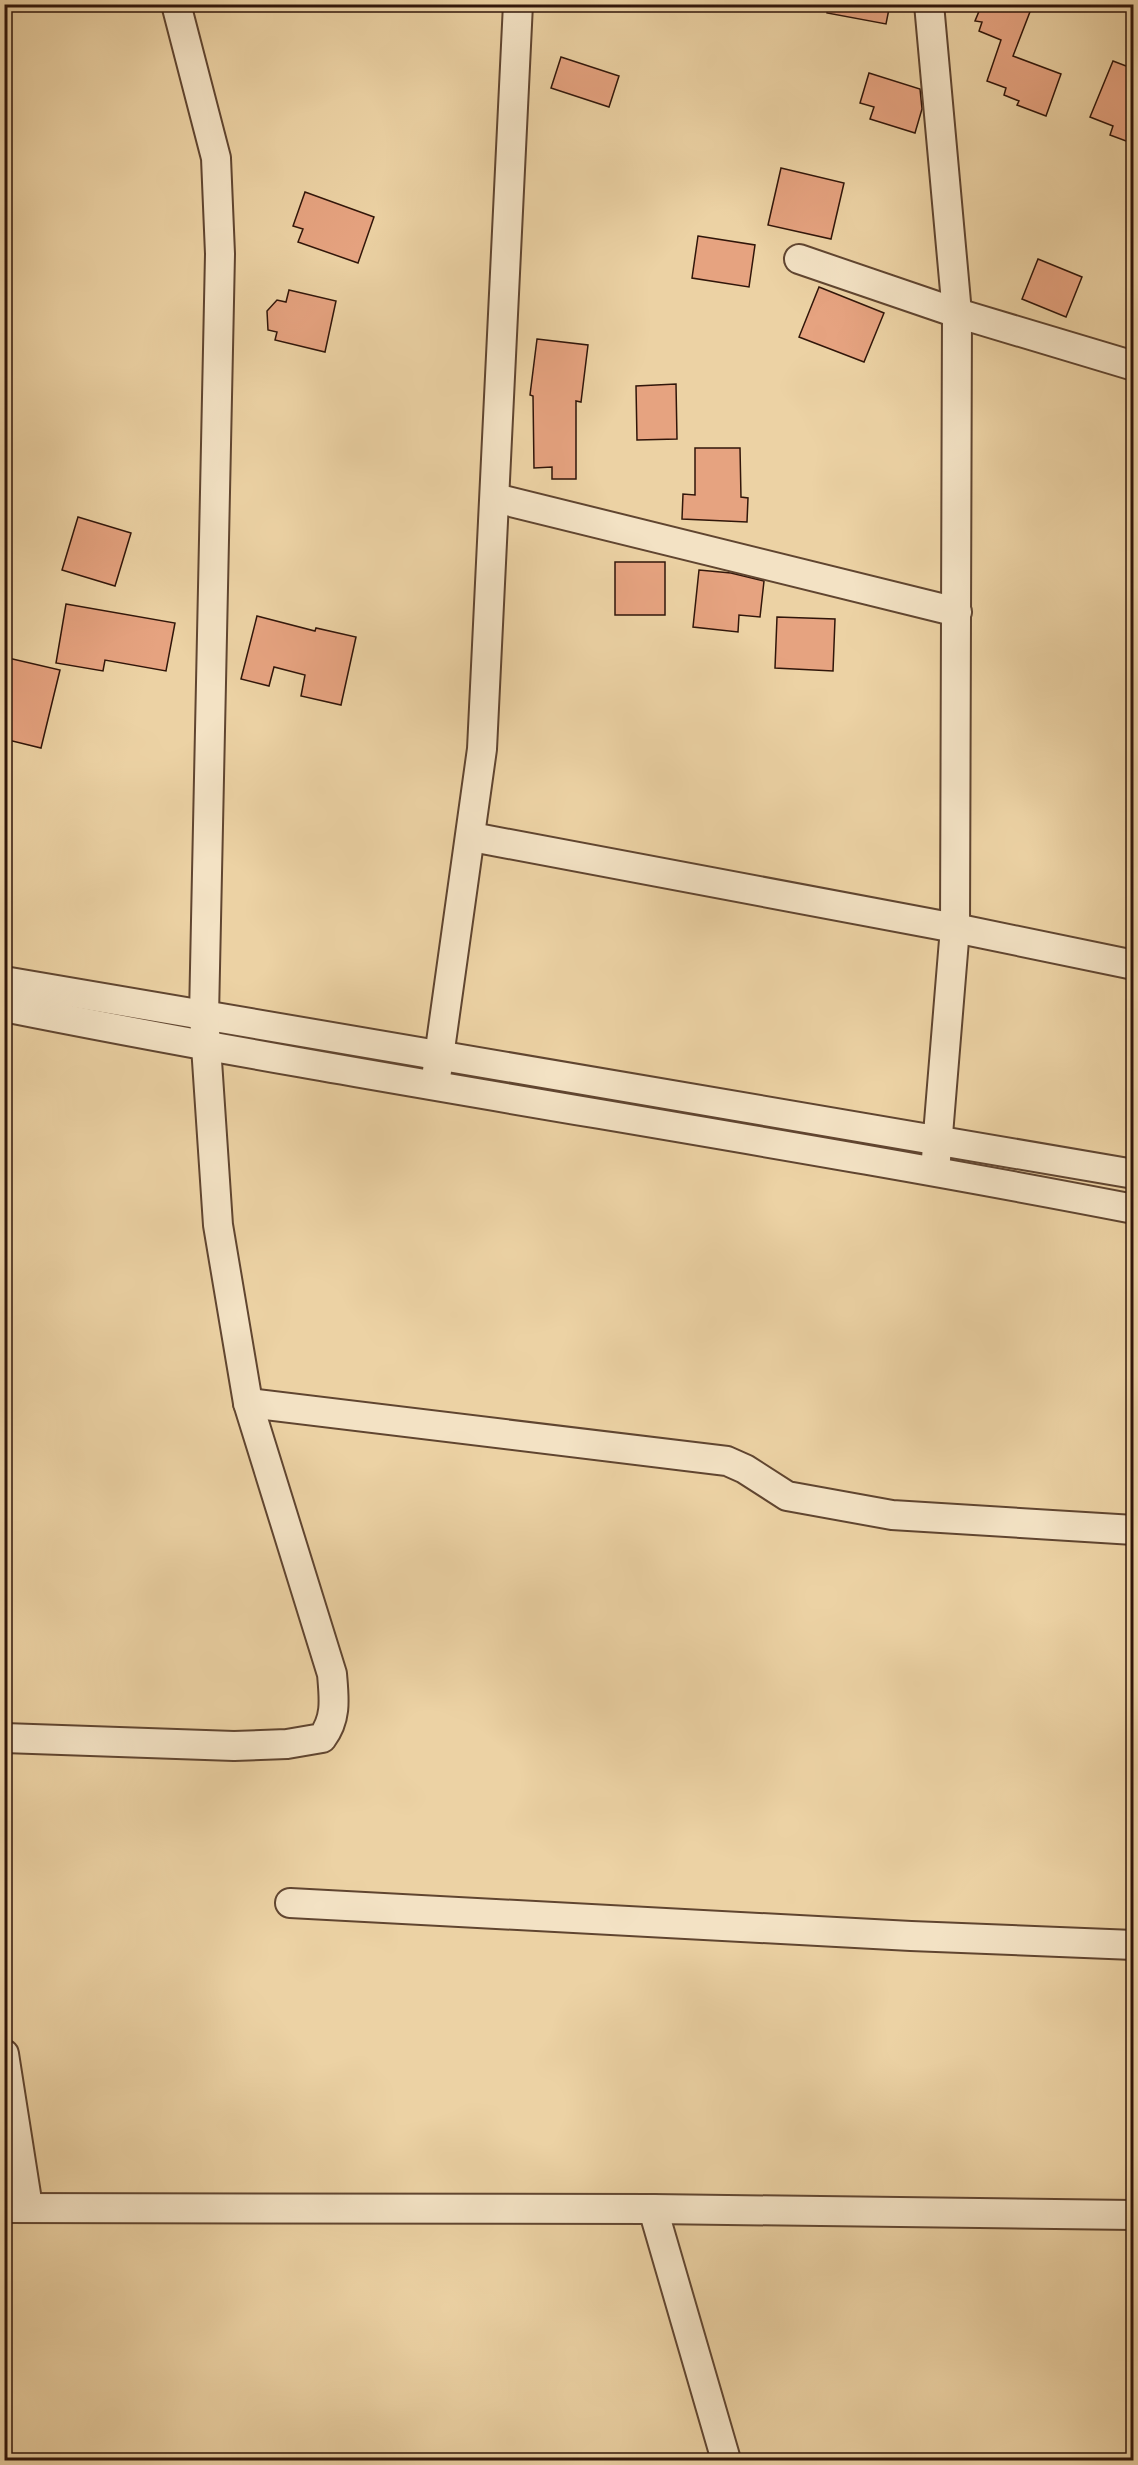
<svg xmlns="http://www.w3.org/2000/svg" width="1138" height="2465" viewBox="0 0 1138 2465" font-family="'IM FELL Great Primer',serif">
<rect width="100%" height="100%" fill="#ecd2a4"/>
<filter id="stains"><feTurbulence type="fractalNoise" baseFrequency=".00333" numOctaves="4"/><feColorMatrix values="0 0 0 0 .2 0 0 0 0 .09 0 0 0 0 .02 0 0 0 .5 -.17"/></filter>
<radialGradient id="worn" r=".72"><stop offset=".6" stop-color="#630" stop-opacity="0"/><stop offset="1" stop-color="#630" stop-opacity=".3"/></radialGradient>
<g fill="#e6a380" stroke="#31160a" stroke-width="1.5">
<path d="M828 4H890L886 24 827 13Z"/>
<path d="M982 4H1033L1013 56 1061 74 1046 116 1017 105 1019 101 1004 95 1006 88 987 81 1001 40 979 31 982 22 975 21Z"/>
<path d="M561 57 619 76 609 107 551 88Z"/>
<path d="M1113 61 1134 69V144L1110 135 1113 126 1090 117Z"/>
<path d="M869 73 920 89 922 109 915 133 870 119 874 107 860 103Z"/>
<path d="M781 168 844 183 831 239 768 225Z"/>
<path d="M305 192 374 217 358 263 298 242 303 229 293 226Z"/>
<path d="M698 236 755 245 749 287 692 278Z"/>
<path d="M1038 259 1082 277 1066 317 1022 299Z"/>
<path d="M819 287 884 313 864 362 799 337Z"/>
<path d="M289 290 336 301 325 352 275 340 277 332 268 330 267 311 277 300 286 302Z"/>
<path d="M537 339 588 345 581 402 576 401V479H552V467L534 468 533 396 530 395Z"/>
<path d="M676 384 677 439 637 440 636 386Z"/>
<path d="M695 448H740L741 497 748 498 747 522 682 519 683 494 695 495Z"/>
<path d="M78 517 131 533 115 586 62 570Z"/>
<rect x="615" y="562" width="50" height="53"/>
<path d="M699 570 731 573 764 581 760 617 739 615 738 632 693 627Z"/>
<path d="M66 604 175 623 166 671 105 660 103 671 56 663Z"/>
<path d="M257 616 315 631 316 628 356 637 341 705 301 696 305 675 274 667 269 686 241 679Z"/>
<path d="M777 617 835 619 833 671 775 668Z"/>
<path d="M4 657 60 670 41 748 4 739Z"/>
</g>
<g fill="none" stroke-linecap="round" stroke-linejoin="round">
<g stroke="#604530" stroke-width="32">
<g id="minor">
<path d="M929 4 957 313 955 928 935 1171"/>
<path d="M799 259 957 313 1134 366"/>
<path d="M495 498 957 612"/>
<path d="M472 837 955 928 1134 965"/>
<path d="M4 981 1134 1174"/>
<path d="M4 1007C379 1082 758 1136 1134 1209"/>
<path d="M437 1071 482 749 518 4"/>
<path d="M248 1403 727 1461 745 1469 787 1496 892 1515 1134 1530"/>
<path d="M4 1738 234 1746 287 1744 322 1738C337 1718 334 1698 332 1674L248 1403 218 1225 204 1016 220 254 216 158 176 4"/>
<path d="M290 1903 911 1936 1134 1945"/>
<path d="M4 2054 28 2207"/>
<path d="M4 2208 653 2209 1134 2215"/>
<path d="M653 2209 726 2460"/>
</g>
</g>
<use href="#minor" stroke="#f3e2c4" stroke-width="28"/>
</g>
<rect width="1138" height="2465" fill="none" stroke="#ecd2a4" stroke-width="24"/>
<rect x="6" y="6" width="1126" height="2453" fill="none" stroke="#31160a" stroke-width="3"/>
<rect x="12" y="12" width="1114" height="2441" fill="none" stroke="#31160a" stroke-width="1.5"/>
<rect width="100%" height="100%" filter="url(#stains)"/>
<rect width="100%" height="100%" fill="url(#worn)"/>
</svg>
